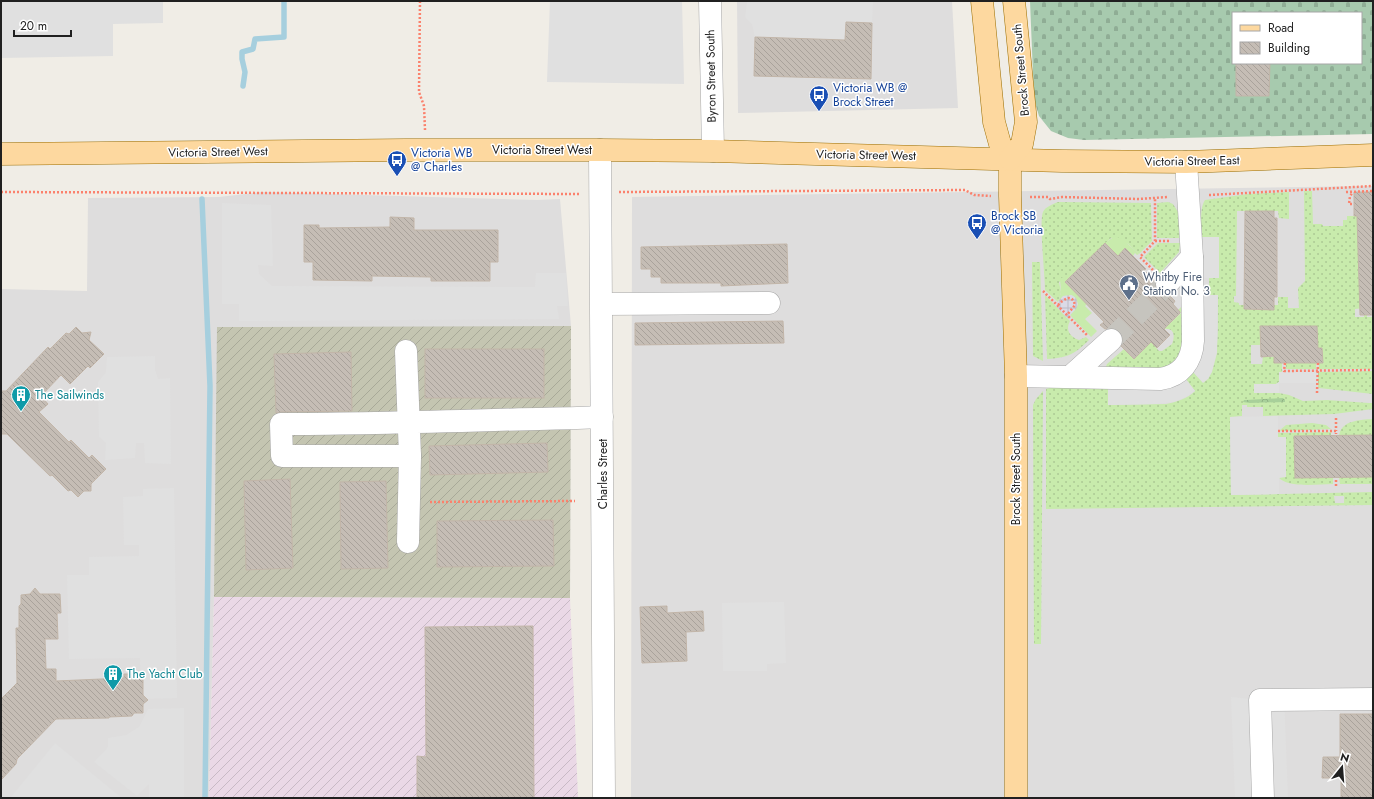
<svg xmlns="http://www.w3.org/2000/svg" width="1374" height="799" viewBox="0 0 1374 799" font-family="Jost,sans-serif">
<defs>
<pattern id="industrial-furrows" width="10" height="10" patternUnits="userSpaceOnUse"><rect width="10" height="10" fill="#ead8e6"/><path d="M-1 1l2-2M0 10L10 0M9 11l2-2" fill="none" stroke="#c8b9c5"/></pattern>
<pattern id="construction-furrows" width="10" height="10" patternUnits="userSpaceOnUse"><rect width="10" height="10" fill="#c4c5b1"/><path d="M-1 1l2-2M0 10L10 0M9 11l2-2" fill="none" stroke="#a8a998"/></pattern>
<pattern id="grass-dots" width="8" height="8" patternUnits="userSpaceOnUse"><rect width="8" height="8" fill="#c8ebac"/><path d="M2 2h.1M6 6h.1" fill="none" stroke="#acc994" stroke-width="1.8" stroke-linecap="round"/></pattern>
<pattern id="forest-crowns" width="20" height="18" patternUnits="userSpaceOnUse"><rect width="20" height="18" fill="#a8d09a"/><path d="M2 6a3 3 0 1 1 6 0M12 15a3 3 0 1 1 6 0" fill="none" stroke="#90b284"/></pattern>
<pattern id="cemetery-stones" width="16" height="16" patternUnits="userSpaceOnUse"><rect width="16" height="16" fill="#a7caae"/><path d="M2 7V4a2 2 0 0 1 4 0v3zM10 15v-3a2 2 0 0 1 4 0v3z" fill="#8fad95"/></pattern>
<pattern id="plaza-grid" width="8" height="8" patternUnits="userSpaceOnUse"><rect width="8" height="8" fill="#dbdae6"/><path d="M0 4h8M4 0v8" fill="none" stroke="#bcbbc5"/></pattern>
<pattern id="building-back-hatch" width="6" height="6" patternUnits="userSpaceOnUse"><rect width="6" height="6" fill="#c5bdb5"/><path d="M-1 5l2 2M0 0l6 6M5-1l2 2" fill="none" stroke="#a9a29b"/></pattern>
</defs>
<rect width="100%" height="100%" fill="#f0ede6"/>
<g fill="#dedddd">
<path d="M737 1H952L958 108 738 113Z"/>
<path d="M1373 186V798H631L632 197Z"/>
<path d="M262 192 537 200 560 199 571 326 570 598 214 597 209 798H1V289L87 291 88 198 219 197Z"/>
</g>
<path fill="url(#industrial-furrows)" d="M214 597 570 598 578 798H209Z"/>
<path fill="url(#construction-furrows)" d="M571 326 570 598 214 597 217 327Z"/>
<g fill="url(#grass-dots)" fill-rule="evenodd">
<path d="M1304 191H1312L1313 224H1322L1323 226H1343V220H1347V216H1373L1358 234 1359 283 1367 298V317H1373V369H1319V363H1323L1322 348H1318L1317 326H1294L1261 345H1251V364H1262L1263 357H1274V363H1282V372H1279V382L1276 384H1254L1279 393 1289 395 1303 401 1327 400 1369 403H1373V409L1334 414 1263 416V407H1247V405H1242V416L1230 417 1231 495 1373 492V505L1046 509V389L1053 387 1103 388 1108 389V405L1166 404C1176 402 1187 399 1195 391L1185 378 1192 371 1208 379C1221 354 1217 323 1218 295H1209V278H1219V237H1201C1202 226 1199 209 1205 200L1248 194 1289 192V219L1279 218 1278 211H1237L1236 296H1234V302L1239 303V305H1245V309L1274 310V305H1278V297H1288V308H1299L1298 288 1305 281ZM1364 308V317H1355V309ZM1334 496H1344V503H1335Z"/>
<path d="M1058 202 1151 203 1152 241 1139 254 1128 244 1111 238 1068 279 1059 282 1061 292 1058 302 1045 290C1045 277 1039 221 1043 212 1045 207 1053 204 1058 202Z"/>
<path d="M1168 202 1173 204 1180 215 1181 236 1179 238H1157V203Z"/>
<path d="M1158 243H1180L1179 252 1160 273 1144 257Z"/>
<path d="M1032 262H1040L1043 361 1033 356Z"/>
<path d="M1045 295 1070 321C1065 330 1070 337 1079 340L1086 337 1089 340C1075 354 1067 358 1047 359Z"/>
<path d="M1184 304 1183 350 1169 368 1105 369 1107 364 1124 349 1134 359 1151 342 1159 351H1162L1172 344C1175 337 1175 327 1164 329L1181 313 1178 310Z"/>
<path d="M1293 356V363H1316V369H1286V363Z"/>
<path d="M1373 371V394L1319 388 1318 387V372Z"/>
<path d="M1043 391 1041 644H1034L1033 405 1036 399Z"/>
<path d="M1373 419V435L1339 436C1341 420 1360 420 1373 419Z"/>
<path d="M1312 423 1326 425 1331 429 1281 431 1280 430 1286 425Z"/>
<path d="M1331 432V436L1295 478H1333V484C1318 484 1292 488 1280 479L1279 477H1286V437H1278V433Z"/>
<path d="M1339 477H1373V484H1340Z"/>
</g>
<path fill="url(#forest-crowns)" d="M1283 398 1285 400V402L1250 403 1243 402 1244 400H1246Z"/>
<path fill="url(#cemetery-stones)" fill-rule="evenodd" d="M1030 1H1373V134L1084 140 1068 138 1051 131 1039 116 1034 99ZM1233 13H1361V63H1233Z"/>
<g fill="#c8ebac">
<path d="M1115 236 1122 239 1139 254 1137 255 1135 253 1133 256 1125 249 1118 256 1105 243Z"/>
<path d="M1063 277 1068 279 1065 282 1087 304 1085 306 1092 313 1085 319 1097 331 1091 337 1070 315C1076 309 1081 299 1071 295L1058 302 1061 292 1060 279Z"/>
</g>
<g fill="#e0e0e0">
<path d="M1 1H163V23L113 24V56L1 58Z"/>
<path d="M550 1H682L684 84 547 82Z"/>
<path d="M747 1H873L872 23H846L845 40 755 37 752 24 745 17Z"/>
<path d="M222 203 271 205 273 266 258 265 259 274 272 286 535 287 536 273H566L568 306H557L559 319 239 321V304H222Z"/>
<path d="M1201 237H1219V278H1202Z"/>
<path d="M1202 295H1218L1217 353 1212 372 1208 379 1203 383 1192 371Z"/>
<path d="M155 356V370L158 379 170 378 171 464 145 463 144 443H136L135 458 105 460 106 443 99 437 98 382 106 372 107 357Z"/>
<path d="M1279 372H1316V383H1280L1279 384V393H1254V384H1276L1279 382Z"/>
<path d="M1185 378 1195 391 1186 397 1174 402 1155 404 1108 405V389L1155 388Z"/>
<path d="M1278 416V437H1286V477L1279 478V494L1231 495 1230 417Z"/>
<path d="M174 488 177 698 141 699 140 658 69 659 67 575H89V557L139 556V545H124L123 497 143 496V489Z"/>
<path d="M784 602 786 663 767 664V671H723L722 603Z"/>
<path d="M1284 695 1288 798H1235L1231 697 1260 700Z"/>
<path d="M184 708V798H149V784L137 796 94 762 108 747V738L126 735 139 727 148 709Z"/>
<path d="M55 743 122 798H10Z"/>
</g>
<path fill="url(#plaza-grid)" d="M1071 295 1076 298 1078 304 1076 309 1067 318 1055 305 1063 296Z"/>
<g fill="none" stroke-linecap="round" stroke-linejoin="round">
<g stroke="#a6cfde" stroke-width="5.5">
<path d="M243 86 245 72 242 59V52L253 49 255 39 284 37V1"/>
<path d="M202 199 210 386 205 798"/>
</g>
</g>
<g fill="url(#building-back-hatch)" stroke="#c2b5a8">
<path d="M846 22 872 23 871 79 754 76 755 37 845 40Z"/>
<path d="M1236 63H1270L1269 96H1236Z"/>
<path d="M1354 192H1373V315H1360L1357 216H1354Z"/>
<path d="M1245 211H1274V218H1277V297H1274V310L1244 309Z"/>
<path d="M390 217 414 218V230H498V262H490V281H431V277L372 276V281L313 280V262H304V225H319V228L390 227Z"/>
<path d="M1105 243 1118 256 1125 248 1146 269 1144 270 1155 281V287L1158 293 1164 296H1170L1175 301 1173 304 1180 312V313L1164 329 1170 335 1157 348 1151 342 1134 359 1121 346 1123 338 1120 331 1114 328H1109L1105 329 1100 325 1104 322 1065 282Z"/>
<path d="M787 244 788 283 721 286V283H661V277H651V269H641V247Z"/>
<path d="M783 321 784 343 635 345V323Z"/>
<path d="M1260 326H1317L1318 348H1322L1323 363H1274V356L1261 357Z"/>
<path d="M76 327 82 333 91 332 89 340 104 354 90 368 88 366 70 384 61 375 41 396 48 404 39 412 69 442 71 440 89 458 92 455 106 469 91 484V491H84L78 497 71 490 68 491 52 475 50 476 7 434H1V391H6L48 347 50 349 66 333 69 334Z"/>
<rect x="425" y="349" width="119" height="49"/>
<path d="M351 352 352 411 281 412 276 413 274 354Z"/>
<path d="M1373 435V477L1295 478 1294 436Z"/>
<path d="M547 443 548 472 430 475 429 446Z"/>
<path d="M290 479 293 568 246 570 244 481Z"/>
<path d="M386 481 388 568 341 569 340 482Z"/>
<path d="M553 520 554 566 437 567V521Z"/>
<path d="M35 588 40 594H60L61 613H57L58 639H45L46 669H56V681L124 678V674H143V695L148 700 143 704V713H134L132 716 109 717V718L56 719 17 759 16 764 1 780V699L17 683 16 628H19V606L21 604V595L30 594Z"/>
<path d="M667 606V613L703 611 704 631 686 632 687 661 642 663 640 607Z"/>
<path d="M533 626 534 798H417V756L426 757 425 627Z"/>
<path d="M1340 714H1373V798H1341V778H1322L1323 757H1340Z"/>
</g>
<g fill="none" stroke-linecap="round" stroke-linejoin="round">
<path stroke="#c6c4be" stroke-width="22" stroke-dasharray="22 11" stroke-linecap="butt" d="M1111 340 1167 284"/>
<g stroke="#a7a7a7" stroke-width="23">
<g id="minor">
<path d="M710 1 713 151"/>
<path d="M600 150 604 798"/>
<path d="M1167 284 1192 257"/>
<path d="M602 304 769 303"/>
<path d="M406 351 410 456H282L281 424C379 424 478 420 577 418L602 417"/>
<path d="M1016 376 1160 379C1181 376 1192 361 1193 341L1192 257 1186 162"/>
<path d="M1071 376 1111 340"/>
<path d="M408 542 410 456"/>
<path d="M1263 798 1260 700 1373 699"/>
</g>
</g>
<g stroke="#9c6e00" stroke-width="23">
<g id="major">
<path d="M982 1 994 122 1000 144 1010 159V196L1016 376V798"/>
<path d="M1 154 406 150H600L713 151 1062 161 1186 162 1373 155"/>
<path d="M1010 159 1022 144 1026 122 1014 1"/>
</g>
</g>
<g stroke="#fb816c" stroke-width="2.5" stroke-dasharray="2 2" stroke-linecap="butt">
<path d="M420 1 419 92 424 106 425 130"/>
<path d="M1 192 580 194"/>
<path d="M619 192 965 190 974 195 991 196"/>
<path d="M1346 192 1373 191"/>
<path d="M1209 195 1373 186"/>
<path d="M1030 197H1048L1050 199 1062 197 1139 199 1168 197"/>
<path d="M1352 204H1349L1350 196 1353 192"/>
<path d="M1155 241H1170"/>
<path d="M1153 270 1140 257 1155 241V198"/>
<path d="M1043 291 1087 335"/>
<path d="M1058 305C1064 299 1072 293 1075 305L1067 315"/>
<path d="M1285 363 1284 371 1373 370"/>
<path d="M1317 393 1318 363"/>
<path d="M1336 418V431"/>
<path d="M1278 431H1336V434"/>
<path d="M1336 480V488"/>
<path d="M430 502 575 501"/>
</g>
<use href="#minor" stroke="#fff" stroke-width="22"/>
<use href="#major" stroke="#fdd89f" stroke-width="22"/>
</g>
<defs>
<g id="bus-pin" transform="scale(1)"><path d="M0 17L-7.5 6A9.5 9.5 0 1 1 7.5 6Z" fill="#1a4fb4" stroke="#fff"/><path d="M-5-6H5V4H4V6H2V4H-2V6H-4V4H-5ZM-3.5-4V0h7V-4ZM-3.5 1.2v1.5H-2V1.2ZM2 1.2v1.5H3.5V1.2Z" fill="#fff"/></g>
<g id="civic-pin" transform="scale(1)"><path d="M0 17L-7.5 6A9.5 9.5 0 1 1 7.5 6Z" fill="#5c6f8a" stroke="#fff"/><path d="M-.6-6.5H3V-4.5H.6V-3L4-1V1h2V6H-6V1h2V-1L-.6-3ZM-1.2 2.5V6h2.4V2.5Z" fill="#fff"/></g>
<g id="building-pin" transform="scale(1)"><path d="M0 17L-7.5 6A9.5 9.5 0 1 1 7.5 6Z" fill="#0f9aa8" stroke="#fff"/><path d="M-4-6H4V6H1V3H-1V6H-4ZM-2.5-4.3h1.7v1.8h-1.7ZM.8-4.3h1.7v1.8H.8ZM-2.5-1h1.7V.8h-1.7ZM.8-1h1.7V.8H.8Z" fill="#fff"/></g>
</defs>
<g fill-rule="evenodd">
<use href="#bus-pin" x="819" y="95"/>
<use href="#bus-pin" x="397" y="160"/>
<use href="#bus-pin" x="977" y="223"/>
<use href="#civic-pin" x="1129" y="284"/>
<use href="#building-pin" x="21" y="395"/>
<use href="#building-pin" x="113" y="674"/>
</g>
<g text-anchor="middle" stroke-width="3" stroke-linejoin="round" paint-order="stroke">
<g font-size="12" fill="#202020" stroke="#fff">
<text transform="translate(1021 70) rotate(-95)" y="4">Brock Street South</text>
<text transform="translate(711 76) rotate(-91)" y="4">Byron Street South</text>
<text x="542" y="154">Victoria Street West</text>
<text transform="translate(218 152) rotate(-1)" y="4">Victoria Street West</text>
<text transform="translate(866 155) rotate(1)" y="4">Victoria Street West</text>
<text transform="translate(1192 161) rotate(-1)" y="4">Victoria Street East</text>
<text transform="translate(603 474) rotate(-90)" y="4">Charles Street</text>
<text transform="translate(1016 479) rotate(-90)" y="4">Brock Street South</text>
</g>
<g font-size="12" fill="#164399" stroke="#fff" text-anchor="start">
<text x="833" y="92">Victoria WB @<tspan x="833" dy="14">Brock Street</tspan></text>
<text x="411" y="157">Victoria WB<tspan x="411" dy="14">@ Charles</tspan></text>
<text x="991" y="220">Brock SB<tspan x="991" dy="14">@ Victoria</tspan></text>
</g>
<g font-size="12" fill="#4e5e75" stroke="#fff" text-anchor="start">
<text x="1143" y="281">Whitby Fire<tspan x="1143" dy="14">Station No. 3</tspan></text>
</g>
<g font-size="12" fill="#0d838f" stroke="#fff" text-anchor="start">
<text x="35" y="399">The Sailwinds</text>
<text x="127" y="678">The Yacht Club</text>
</g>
</g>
<rect width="1374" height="799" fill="none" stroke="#202020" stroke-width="4"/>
<rect x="1232" y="12" width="130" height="52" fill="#ffffff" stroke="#a6a6a6"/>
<rect x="1240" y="25" width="20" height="6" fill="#fdd89f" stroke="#a6a6a6"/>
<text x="1268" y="32" font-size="12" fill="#202020">Road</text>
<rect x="1240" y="42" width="20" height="12" fill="url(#building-back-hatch)" stroke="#a6a6a6"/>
<text x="1268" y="52" font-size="12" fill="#202020">Building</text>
<g transform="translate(1342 767) rotate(17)" stroke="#ffffff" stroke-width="3" paint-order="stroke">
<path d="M0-3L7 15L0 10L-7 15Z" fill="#202020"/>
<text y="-6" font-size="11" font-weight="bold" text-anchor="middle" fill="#202020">N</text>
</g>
<path d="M14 30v6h57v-6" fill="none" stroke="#202020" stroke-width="2"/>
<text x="20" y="30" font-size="12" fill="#202020" stroke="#ffffff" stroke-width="3" paint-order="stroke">20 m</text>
</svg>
